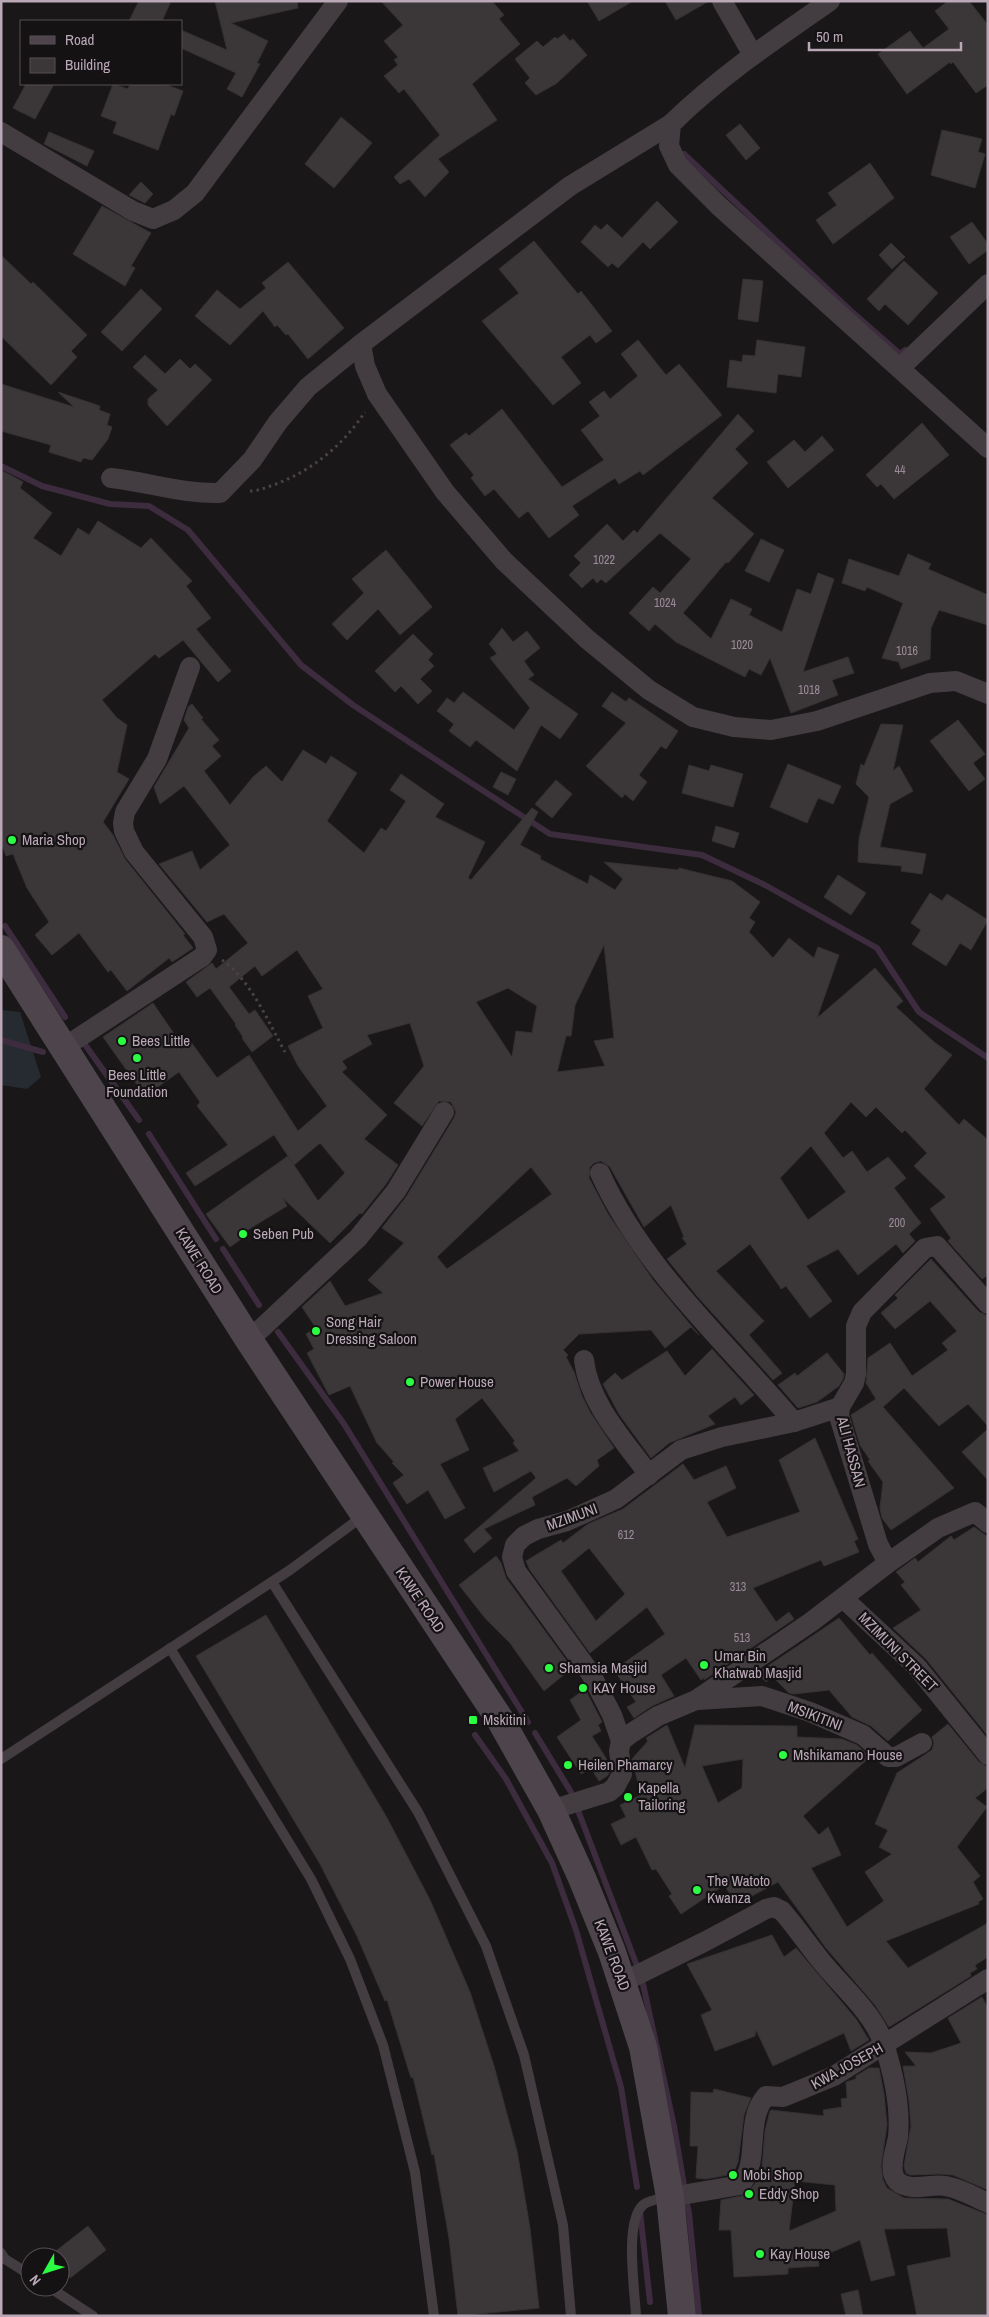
<svg xmlns="http://www.w3.org/2000/svg" width="989" height="2317" viewBox="0 0 989 2317" font-family="'Archivo Narrow',sans-serif">
<rect width="100%" height="100%" fill="#191718"/>
<path fill="#262b31" d="M1 1010 20 1012 41 1077 27 1089 1 1085Z"/>
<g fill="none" stroke-linecap="round" stroke-linejoin="round">
<g stroke="#3c2c3e" stroke-width="6">
<path d="M684 154 851 311 900 354 905 350"/>
<path d="M1 466 42 486 110 504 149 506 188 530 301 665 353 705 459 775 550 834 702 855 765 885 877 948 919 1012 988 1058"/>
<path d="M5 926 65 1017"/>
<path d="M1 1040 43 1052"/>
<path d="M86 1046 139 1120"/>
<path d="M149 1134 216 1239"/>
<path d="M223 1249 259 1305"/>
<path d="M278 1332 344 1424 528 1722"/>
<path d="M535 1733 571 1792"/>
<path d="M475 1735 506 1779 552 1863 576 1930 621 2087 637 2187"/>
<path d="M576 1805 637 1966"/>
<path d="M643 1984 674 2126 685 2191"/>
<path d="M686 2199 689 2213 699 2316"/>
<path d="M640 2211 650 2302"/>
</g>
</g>
<g fill="#3b3739" stroke="#353133" fill-rule="evenodd">
<path d="M139 1H171L162 21H129Z"/>
<path d="M215 1H297L298 8 231 23 268 41 257 63 260 64 242 97 227 89 236 73 181 48V30L227 50Z"/>
<path d="M381 1H492L504 15 499 19 520 44 472 84 497 120 438 159 449 172 425 197 409 179 400 184 394 177 440 135 404 89 399 93 384 76 398 65 394 60 398 57 384 41 403 25Z"/>
<path d="M587 1H633L599 21Z"/>
<path d="M665 1H709L676 20Z"/>
<path d="M948 1H969L988 25V85L976 93 953 62 951 64 950 62 907 94 878 54 910 31 923 48 949 29 935 11Z"/>
<path d="M564 34 570 41 573 39 587 55 557 83 536 95 525 83 530 78 515 59 537 41 543 47 555 37 557 39Z"/>
<path d="M26 84H54L35 119 13 108Z"/>
<path d="M113 84 128 89 130 84H164L183 91 174 116 171 114 158 150 113 133 117 122 101 116Z"/>
<path d="M341 117 372 143 334 188 305 164Z"/>
<path d="M740 124 760 148 746 160 726 135Z"/>
<path d="M942 130 982 139 978 152 985 154 975 188 931 175Z"/>
<path d="M49 132 94 151 87 166 44 144Z"/>
<path d="M870 163 894 198 833 244 816 220 837 205 828 193Z"/>
<path d="M141 182 153 194 145 203 129 195Z"/>
<path d="M657 201 678 222 650 249 643 242 618 268 612 263 608 267 581 242 595 225 601 230 607 224 622 238Z"/>
<path d="M102 206 151 233 131 266 135 268 125 286 73 254Z"/>
<path d="M972 222 988 244V250L969 264 950 237Z"/>
<path d="M534 241 578 294 581 291 612 331 596 343 590 335 561 357 581 383 553 405 482 321 519 293 499 269Z"/>
<path d="M891 243 905 257 892 269 879 255Z"/>
<path d="M1 255 31 284 33 282 87 335 71 351 77 357 51 385 1 336Z"/>
<path d="M904 261 938 293 908 325 885 304 879 311 867 299Z"/>
<path d="M288 262 344 328 308 359 288 334 286 335 277 325 275 327 263 311 230 345 195 316 217 290 240 309 266 288 262 283Z"/>
<path d="M743 279 763 281 758 322 738 319Z"/>
<path d="M141 289 162 309 122 351 101 332Z"/>
<path d="M638 340 666 375 679 364 722 415 643 475 640 471 619 484 615 478 572 506 579 515 549 538 528 511 519 518 494 489 485 496 471 478 474 475 450 445 466 433 469 436 502 409 562 487 604 460 581 430 600 416 589 402 604 391 610 399 638 376 621 354Z"/>
<path d="M757 340 805 347 801 377 778 374 776 393 727 387 730 360 742 362 743 355 755 356Z"/>
<path d="M145 355 165 374 180 359 190 369 195 364 212 380 167 426 148 405V399L158 390 133 367Z"/>
<path d="M1 384 74 407 58 392 100 406 99 410 110 414 107 425 112 427 108 439 92 460 83 458 81 462 49 452 51 445 1 431Z"/>
<path d="M738 414 754 431 735 449 748 463 712 498 754 534 728 563 726 562 683 613 711 639 731 599 752 609 749 615 782 632 797 589 811 594 818 573 834 579 803 672 848 657 854 673 832 680 838 695 791 713 770 658 761 675 749 669 745 677 676 642 655 624 649 631 629 613 653 587 660 593 691 559 660 533 606 583 601 579 597 583 593 578 582 588 569 575 581 563 574 556 607 524 623 541 634 530 637 533Z"/>
<path d="M922 423 949 455 894 499 881 484 877 487 866 475Z"/>
<path d="M822 436 834 450 788 488 767 462 794 440 805 452Z"/>
<path d="M1 470 23 482 20 488 52 513 33 538 61 556 78 528 89 535 98 521 141 548 151 538 192 581 186 586 211 618 196 629 231 671 218 682 183 640 159 658 155 654 102 700 117 718 127 725 117 772 129 779 103 822 113 835 125 859 185 934 183 935 193 948 172 962 169 958 127 991 111 970 108 972 79 933 52 955 35 935 49 922 27 888 13 854 6 856 1 843Z"/>
<path d="M761 539 784 550 769 582 745 571Z"/>
<path d="M386 550 432 607 400 635 378 609 347 640 332 624 364 593 352 579Z"/>
<path d="M908 554 931 564 928 569 988 595V625L939 610 931 628 930 659 901 669 899 662 882 658 903 603 867 587 865 591 842 583 849 559 899 576Z"/>
<path d="M502 628 513 642 527 631 540 648 524 661 534 675 528 679 578 714 560 739 541 725 517 771 476 740 470 747 449 731 454 724 437 711 447 698 454 703 463 692 514 730 530 708 490 658 497 654 489 644Z"/>
<path d="M413 634 433 654 428 660 434 666 420 679 432 691 418 704 401 686 395 692 375 671Z"/>
<path d="M612 692 626 702 629 698 678 731 666 749 661 746 639 775 647 782 633 801 625 794 622 798 586 766 626 723 602 706Z"/>
<path d="M192 704 203 718 201 719 219 740 212 746 221 756 204 771 230 805 253 777 266 766 282 782 303 750 326 764 331 756 357 773 327 821 364 853 381 828 386 831 406 801 390 790 401 774 444 804 435 817 485 842 468 878 471 880 532 808 538 812 520 845 541 856 540 859 588 884 590 875 615 890 623 879 604 862 678 870 679 868 732 881 760 902 749 918 755 922 749 932 773 958 789 938 814 958 818 947 839 955 817 1018 875 968 903 1001 896 1007 934 1042 952 1055 924 1089 959 1125 964 1119 988 1140V1275L982 1279 948 1241 951 1238 930 1209 946 1197 914 1166 927 1153 905 1130 902 1133 876 1107 866 1117 851 1102 824 1133 843 1158 852 1151 867 1172 888 1157 906 1178 894 1188 921 1223 909 1234 915 1241 903 1253 896 1244 858 1275 838 1249 806 1266 832 1301 810 1318 786 1286 781 1289 780 1287 750 1244 716 1271 764 1321 749 1335 782 1373 773 1380 697 1296 667 1259 687 1244 682 1238 684 1237 671 1205 644 1227 610 1167 601 1161 594 1163 590 1167 589 1178 608 1214 653 1280 699 1335 691 1327 665 1348 651 1330 579 1334 563 1350 568 1355 566 1357 574 1372 582 1396 590 1412 614 1448 597 1460 599 1466 576 1486 567 1478 532 1497 535 1505 484 1529 492 1538 474 1553 464 1540 536 1478 531 1471 494 1492 483 1468 519 1451 513 1443 515 1441 482 1398 455 1419 469 1450 440 1464 465 1508 445 1519 428 1490 407 1504 393 1483 404 1475 392 1463 394 1462 377 1443 350 1386 329 1395 307 1353 314 1349 306 1334 316 1328 302 1307 330 1281 345 1306 383 1293 368 1280 404 1243 382 1228 406 1197 454 1118 456 1112 451 1102 439 1101 422 1126 394 1103 424 1066 410 1023 367 1035 372 1044 342 1061 347 1068 342 1072 387 1115 364 1139 398 1165 386 1184 362 1214 360 1213 330 1243 283 1198 287 1206 246 1231 248 1234 230 1247 206 1214 288 1156 318 1201 345 1173 320 1143 294 1165 274 1135 195 1186 186 1173 228 1145 197 1106 200 1102 179 1072 145 1096 103 1037 153 1003 183 1047 191 1042 217 1078 249 1055 298 1131 327 1106 298 1066 288 1046 323 1028 308 996 323 989 297 950 262 976 255 966 229 987 249 1014 255 1010 273 1036 252 1052 242 1038 243 1037 235 1025 236 1024 210 988 197 997 186 982 212 963 216 969 248 943 224 914 207 922 159 864 192 851 200 870 230 845 184 786 160 804 154 787 189 728 184 720 188 707ZM604 945 614 1038 594 1041 605 1066 557 1072 566 1036H571L575 1005ZM508 988 537 1006 532 1033 516 1031 512 1057 476 1002ZM811 1146 846 1192 808 1220 780 1178ZM531 1167 552 1194 447 1269 437 1257Z"/>
<path d="M958 720 985 754 973 763 985 779 969 791 930 741Z"/>
<path d="M881 724 903 725 893 771 899 766 913 791 890 804 880 847 926 854 922 874 901 871 902 866 858 862 859 839 869 797 856 784 861 764 864 766Z"/>
<path d="M788 764 841 786 833 804 818 798 807 823 770 807Z"/>
<path d="M689 765 709 771 711 765 743 774 733 807 682 793Z"/>
<path d="M501 772 516 779 508 795 493 787Z"/>
<path d="M556 780 572 794 552 818 535 804Z"/>
<path d="M716 826 739 833 734 848 712 841Z"/>
<path d="M838 875 866 893 851 915 824 897Z"/>
<path d="M930 893 942 901 947 894 988 920 971 950 960 943 946 966 912 944 921 930 911 923Z"/>
<path d="M931 1259 979 1312 988 1316V1426L968 1404 939 1426 904 1388 883 1407 954 1488 891 1530 882 1518 880 1508 883 1482 868 1461 870 1460 860 1445 851 1415 876 1399 866 1383 868 1358 890 1343 912 1376 948 1350 942 1343 957 1331 930 1301 895 1329 881 1313 898 1298 895 1295Z"/>
<path d="M712 1349 754 1395 741 1405 735 1397 708 1416 715 1424 669 1443 651 1458 619 1414 603 1384 615 1373 622 1380 667 1351 685 1376Z"/>
<path d="M827 1353 844 1374 843 1379 839 1386 817 1402 798 1408 778 1385 795 1373 797 1376Z"/>
<path d="M988 1429V1480L962 1452Z"/>
<path d="M815 1438 858 1539 854 1541 859 1552 824 1566 821 1560 753 1588 776 1622 789 1612 794 1619 704 1680 705 1677 701 1680 686 1658 661 1675 674 1696 652 1706 634 1718 627 1707 636 1702 614 1670 665 1634 647 1607 590 1653 530 1570 526 1561 561 1540 563 1543 588 1524 623 1509 683 1464 694 1480 726 1466 736 1488 707 1502 727 1537 800 1512 779 1460ZM589 1548 625 1594 596 1621 561 1571Z"/>
<path d="M974 1527 988 1537V1736L926 1659 893 1628 921 1610 901 1585 905 1582 896 1572 915 1558 918 1562 951 1536 954 1540Z"/>
<path d="M496 1556 501 1563 506 1578 572 1668 544 1691 510 1643 485 1618 459 1585Z"/>
<path d="M266 1615 386 1816 430 1900 470 1992 494 2066 517 2151 530 2228 539 2308 458 2316 449 2238 434 2154 432 2155 413 2077 411 2078 387 2000 385 2001 357 1936 320 1864 196 1656Z"/>
<path d="M839 1618 870 1655 872 1653 922 1710 888 1741 871 1726 852 1717 829 1690 794 1694 789 1693 767 1671V1682L756 1674Z"/>
<path d="M585 1689 602 1722 598 1725 601 1731 592 1736 609 1763 610 1772 607 1776 599 1781 591 1768 581 1774 557 1737 581 1720 570 1700Z"/>
<path d="M948 1724 979 1762 988 1767V1788L975 1798 987 1807 957 1847 980 1876 973 1882 983 1899 978 1902 979 1904 886 1941 908 1968 988 1923V1957L975 1965 977 1969 970 1973 971 1976 889 2027 875 2005 826 1948 778 1882 737 1904 724 1885 681 1914 669 1896 672 1894 656 1869 652 1870 636 1837 621 1845 611 1824 626 1817 620 1805 641 1795 632 1759 648 1741 646 1738 667 1725 685 1768 695 1725 797 1726V1737L842 1739 857 1745 870 1757 803 1816 819 1835 828 1827 841 1855 811 1868 847 1927 884 1901 865 1872 892 1854 879 1847 888 1830 875 1824 897 1773 932 1750 934 1743 932 1737ZM743 1759 742 1788 718 1803 702 1766Z"/>
<path d="M772 1935 784 1957 796 1948 856 2019 869 2040 851 2051 844 2033 773 2066 756 2030 755 2036 715 2051 701 2015 712 2010 687 1964Z"/>
<path d="M982 1997 988 2008V2190L953 2175 939 2174 910 2175 906 2173 904 2166 911 2126 909 2101 903 2066H916L905 2052 931 2053 961 2043 948 2018Z"/>
<path d="M869 2068H879L884 2094 887 2125 881 2166 883 2180 887 2188 904 2198 948 2199 988 2215V2316H917L907 2266 951 2257 947 2228 884 2229 895 2275 871 2281 860 2240 818 2258 819 2266 788 2268V2274L734 2277 731 2230H719L721 2200 746 2195 756 2182 762 2167 765 2131 770 2111 771 2110 824 2116 823 2110 842 2107 841 2099 847 2098 846 2082 856 2079V2076ZM795 2181 835 2185 836 2211 789 2231Z"/>
<path d="M714 2089 751 2098 744 2115 738 2162 733 2174 706 2179 696 2178 698 2146H690L691 2092 713 2093Z"/>
<path d="M88 2226 106 2250 70 2278 60 2265V2257H54L52 2254Z"/>
<path d="M858 2290 863 2316H846L841 2294Z"/>
</g>
<g fill="none" stroke-linecap="round" stroke-linejoin="round">
<g stroke="#4a4149" stroke-width="3" stroke-dasharray="2.5 4" stroke-linecap="butt">
<path d="M250 491C259 491 267 487 276 484 313 470 343 445 365 412"/>
<path d="M222 960C250 979 269 1023 285 1052"/>
</g>
<g stroke="#433c41" stroke-width="10">
<path d="M272 1582 418 1812 486 1946 524 2055 563 2225 571 2316"/>
<path d="M170 1648 311 1879 350 1959 383 2045 415 2172 434 2316"/>
<path d="M1 1759 290 1570 363 1516"/>
<path d="M1 2253 5 2259 30 2275"/>
<path d="M49 2287 93 2316"/>
<path d="M636 2316C635 2291 624 2222 643 2205 650 2199 661 2199 669 2197"/>
</g>
<g stroke="#433c41" stroke-width="20">
<path d="M722 1 753 55"/>
<path d="M830 1C775 39 719 77 671 124L669 146 678 165 719 206 988 448"/>
<path d="M1 132 133 211 153 219 174 210 195 193 338 1"/>
<path d="M361 344 365 366 377 394 445 492 504 561 587 639 649 690 693 717 734 727 771 730 817 721 930 683 956 681 988 694"/>
<path d="M900 368 988 284"/>
<path d="M111 478C148 482 182 494 220 493L252 460 278 422 308 387 361 344 570 186 671 124"/>
<path d="M63 1048 202 957 207 950 203 937 134 852 124 831 123 823 125 812 157 759 190 667"/>
<path d="M600 1173C643 1269 727 1343 794 1422"/>
<path d="M249 1340 358 1238 396 1191 444 1112"/>
<path d="M584 1360C589 1404 624 1440 649 1475"/>
<path d="M888 1563 878 1544 839 1416 840 1407 854 1383 856 1374V1326L862 1312 925 1248 937 1246 988 1304"/>
<path d="M844 1599 917 1667 988 1755"/>
<path d="M698 1700 762 1696 810 1712 863 1735 888 1757H896L922 1743"/>
<path d="M621 1741 612 1715 591 1674 516 1571 512 1557 515 1545 524 1536 538 1529 567 1521 616 1499 681 1450 722 1437 794 1422 840 1407"/>
<path d="M551 1810 609 1792 615 1787 622 1774 619 1751 621 1741 630 1734 658 1716 696 1700 811 1622 888 1563 938 1528 975 1512 988 1523"/>
<path d="M623 1982 704 1942 766 1909 774 1907 782 1911C796 1927 808 1945 822 1962 843 1988 874 2013 885 2047 894 2076 901 2107 898 2137 896 2149 887 2170 897 2181 910 2193 931 2183 945 2186 960 2188 974 2197 988 2203"/>
<path d="M670 2197 740 2185C761 2163 744 2121 766 2096L783 2097 834 2076 988 1979"/>
</g>
<path stroke="#4e454c" stroke-width="28" d="M1 949 249 1340 501 1721 551 1810 582 1878 612 1952 643 2047 670 2197 682 2316"/>
</g>
<g fill="#2bfd42" stroke="#141213" stroke-width="2">
<circle cx="12" cy="840" r="5"/>
<circle cx="122" cy="1041" r="5"/>
<circle cx="137" cy="1058" r="5"/>
<circle cx="243" cy="1234" r="5"/>
<circle cx="316" cy="1331" r="5"/>
<circle cx="410" cy="1382" r="5"/>
<circle cx="704" cy="1665" r="5"/>
<circle cx="549" cy="1668" r="5"/>
<circle cx="583" cy="1688" r="5"/>
<rect x="468" y="1715" width="10" height="10" rx="2.5"/>
<circle cx="783" cy="1755" r="5"/>
<circle cx="568" cy="1765" r="5"/>
<circle cx="628" cy="1797" r="5"/>
<circle cx="697" cy="1890" r="5"/>
<circle cx="733" cy="2175" r="5"/>
<circle cx="749" cy="2194" r="5"/>
<circle cx="760" cy="2254" r="5"/>
</g>
<g text-anchor="middle" stroke-width="4.5" stroke-linejoin="round" paint-order="stroke">
<g font-size="12" fill="#9a8c98">
<text x="900" y="474">44</text>
<text x="604" y="564">1022</text>
<text x="665" y="607">1024</text>
<text x="742" y="649">1020</text>
<text x="907" y="655">1016</text>
<text x="809" y="694">1018</text>
<text x="897" y="1227">200</text>
<text x="626" y="1539">612</text>
<text x="738" y="1591">313</text>
<text x="742" y="1642">513</text>
</g>
<g font-size="15" fill="#baa8b7" stroke="#141213" text-anchor="start">
<text x="22" y="845">Maria Shop</text>
<text x="132" y="1046">Bees Little</text>
<text x="137" y="1080" text-anchor="middle">Bees Little<tspan x="137" dy="17">Foundation</tspan></text>
<text x="253" y="1239">Seben Pub</text>
<text x="326" y="1327">Song Hair<tspan x="326" dy="17">Dressing Saloon</tspan></text>
<text x="420" y="1387">Power House</text>
<text x="714" y="1661">Umar Bin<tspan x="714" dy="17">Khatwab Masjid</tspan></text>
<text x="559" y="1673">Shamsia Masjid</text>
<text x="593" y="1693">KAY House</text>
<text x="483" y="1725">Mskitini</text>
<text x="793" y="1760">Mshikamano House</text>
<text x="578" y="1770">Heilen Phamarcy</text>
<text x="638" y="1793">Kapella<tspan x="638" dy="17">Tailoring</tspan></text>
<text x="707" y="1886">The Watoto<tspan x="707" dy="17">Kwanza</tspan></text>
<text x="743" y="2180">Mobi Shop</text>
<text x="759" y="2199">Eddy Shop</text>
<text x="770" y="2259">Kay House</text>
</g>
<g font-size="15" fill="#baa8b7" stroke="#141213">
<text transform="translate(199 1261) rotate(58)" y="5">KAWE ROAD</text>
<text transform="translate(851 1452) rotate(75)" y="5">ALI HASSAN</text>
<text transform="translate(572 1517) rotate(-20)" y="5">MZIMUNI</text>
<text transform="translate(420 1600) rotate(56)" y="5">KAWE ROAD</text>
<text transform="translate(898 1652) rotate(45)" y="5">MZIMUNI STREET</text>
<text transform="translate(815 1716) rotate(21)" y="5">MSIKITINI</text>
<text transform="translate(612 1955) rotate(69)" y="5">KAWE ROAD</text>
<text transform="translate(847 2066) rotate(-29)" y="5">KWA JOSEPH</text>
</g>
</g>
<rect width="989" height="2317" fill="none" stroke="#baa8b7" stroke-width="5"/>
<rect x="20" y="20" width="162" height="65" fill="#141213" stroke="#564e55"/>
<rect x="30" y="36" width="25" height="8" fill="#4e454c" stroke="#564e55"/>
<text x="65" y="45" font-size="15" fill="#baa8b7">Road</text>
<rect x="30" y="58" width="25" height="15" fill="#3b3739" stroke="#564e55"/>
<text x="65" y="70" font-size="15" fill="#baa8b7">Building</text>
<g transform="translate(45 2272) rotate(231)"><circle r="24" fill="#141213" stroke="#564e55"/>
<path d="M0-4L9 19L0 12L-9 19Z" fill="#2bfd42"/>
<text y="-8" font-size="14" font-weight="bold" text-anchor="middle" fill="#baa8b7">N</text>
</g>
<path d="M809 42v8h152v-8" fill="none" stroke="#baa8b7" stroke-width="2.5"/>
<text x="816" y="42" font-size="15" fill="#baa8b7" stroke="#141213" stroke-width="4" paint-order="stroke">50 m</text>
</svg>
